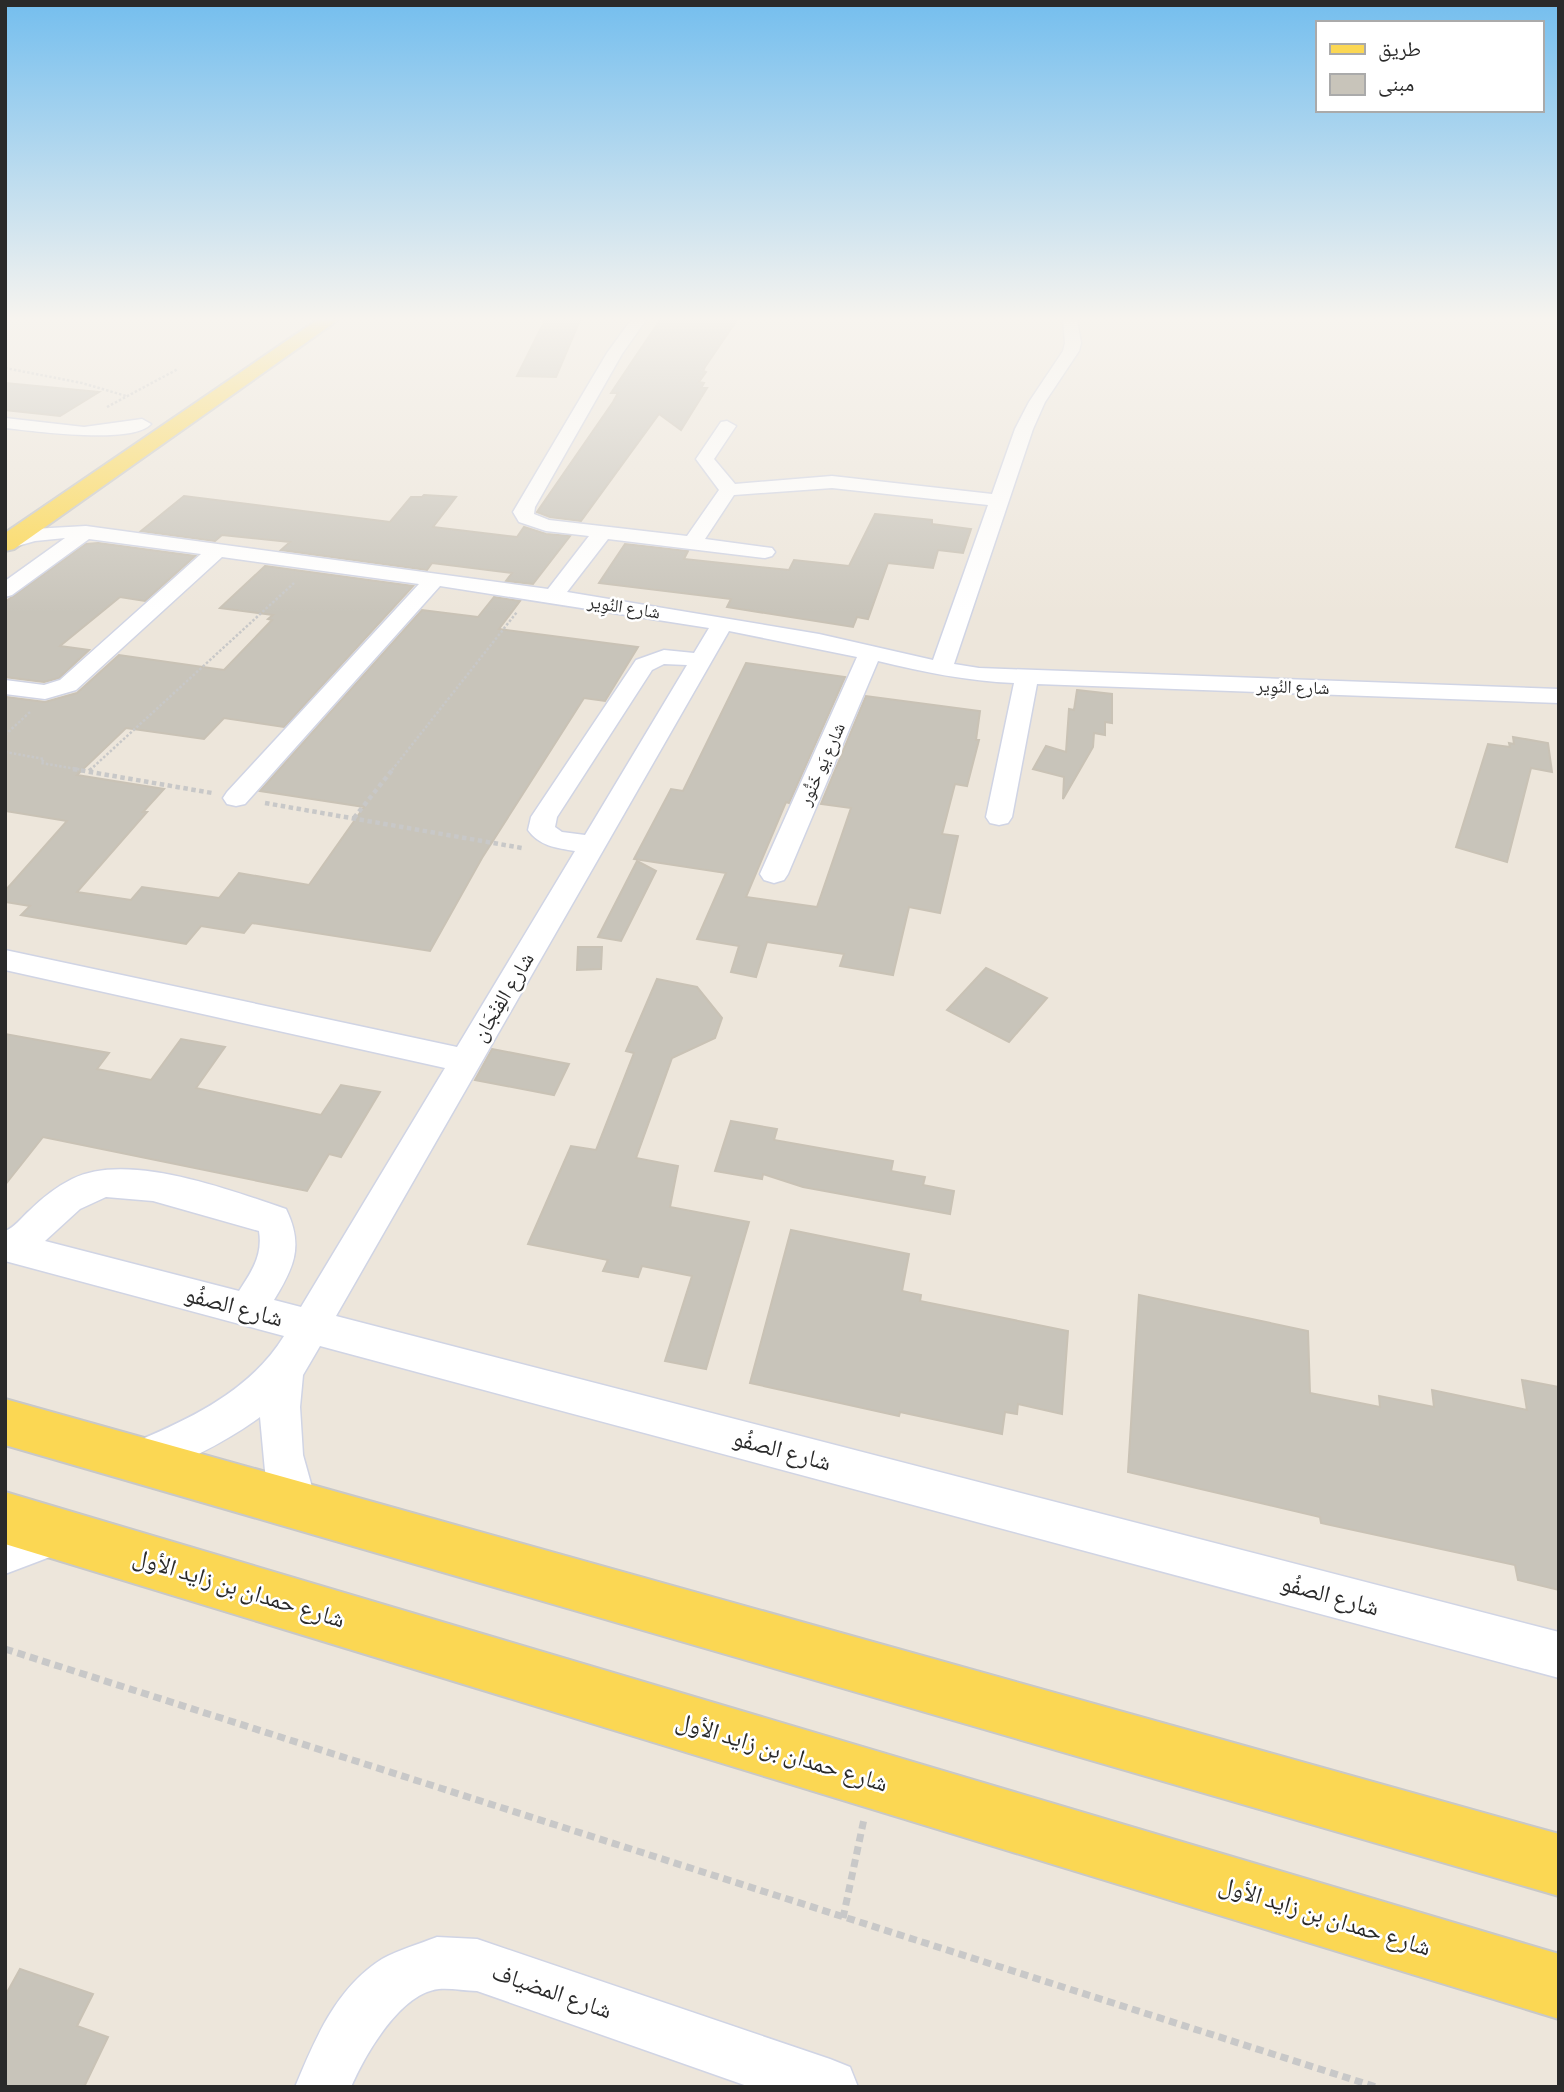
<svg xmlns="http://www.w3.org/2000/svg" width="1564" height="2092" viewBox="0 0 1564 2092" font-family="Manrope,'Noto Naskh Arabic',sans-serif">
<rect width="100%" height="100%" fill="#ede6db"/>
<g fill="#c8c4ba" stroke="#c9c2b5" stroke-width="2">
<path d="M545 320H580L556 377 517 376Z"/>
<path d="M660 320H737L705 367 703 371 706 372 699 382 704 383 701 388H707L681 430 659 414 581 521 550 517 537 512 613 402 618 393H611Z"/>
<path d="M5 383 99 392 60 416 5 410Z"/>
<path d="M424 495 456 497 433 527 517 537 524 527 546 534 570 536 533 584 506 581 512 573 432 563 427 570 281 550 290 542 222 535 215 541 141 531 184 496 390 522 411 497H422Z"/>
<path d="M875 514 932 520V524L971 529 963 553 938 550 933 568 888 563 868 619 857 617 853 627 727 607 731 599 599 583 625 544 688 551 684 559 789 570 794 560 849 566Z"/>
<path d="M98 543 195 556 145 601 120 597 60 646 89 650 59 678 44 682 5 677V602L86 544Z"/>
<path d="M265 566 413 586 284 727 224 718 204 739 126 728 77 775 164 789 143 812H147L77 892 131 900 142 887 219 898 239 873 309 885 364 807 260 791 422 610 478 617 494 597 520 601 499 629 638 647 605 701 584 698 482 858 430 951 252 923 244 933 201 926 186 944 21 915 30 906 5 902V891L67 821 5 811V697L45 702 77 693 119 655 224 670 272 620 268 619 273 615 220 608Z"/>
<path d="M746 663 845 677 789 803 786 802 746 897 817 907 851 808 821 804 866 696 980 711 976 740H979L967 786 955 784 942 834 958 836 940 913 909 907 893 975 840 966 844 954 767 942 756 977 731 972 739 946 697 939 726 873 634 859 671 789 683 791Z"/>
<path d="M1077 690 1112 694V723L1105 722V735L1094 733 1093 747 1063 799 1064 777 1033 769 1046 746 1066 752 1069 709 1074 710Z"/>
<path d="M1513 737 1548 743 1552 772 1531 768 1507 862 1456 847 1488 744 1510 747 1509 743 1514 744Z"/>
<path d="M637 861 656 871 621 941 598 937Z"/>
<path d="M578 947H602L601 969 577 970Z"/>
<path d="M986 968 1047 998 1009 1042 947 1010Z"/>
<path d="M657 979 697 987 722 1018 715 1038 672 1058 636 1158 678 1166 670 1207 749 1222 706 1369 665 1361 692 1276 642 1266 638 1277 603 1271 608 1260 528 1244 571 1146 596 1150 634 1053 626 1051Z"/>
<path d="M5 1034 109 1053 97 1069 151 1080 181 1039 225 1047 196 1088 321 1115 341 1085 380 1092 341 1157 329 1154 307 1191 43 1137 5 1185Z"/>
<path d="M492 1049 569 1064 554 1095 475 1080Z"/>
<path d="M731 1121 777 1129 774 1140 893 1161 891 1171 925 1177 923 1185 954 1191 950 1214 803 1187 763 1174 762 1179 715 1171Z"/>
<path d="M791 1230 909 1254 902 1291 921 1295 920 1301 1068 1331 1062 1414 1018 1404 1017 1414 1005 1412 1002 1434 900 1412 899 1416 750 1383Z"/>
<path d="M1139 1295 1308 1331 1310 1393 1380 1407 1379 1396 1434 1407 1432 1390 1527 1410 1522 1380 1559 1387V1590L1518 1580 1515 1565 1321 1523 1320 1517 1128 1472Z"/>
<path d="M20 1969 93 1994 77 2026 108 2037 84 2087H5V1996Z"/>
</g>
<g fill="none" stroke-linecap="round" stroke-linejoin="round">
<g stroke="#d0d4e4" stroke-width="3">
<g id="minor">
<path d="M631 320H646L622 354 535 507 534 514 549 520 687 536 719 490 696 459 721 422 727 421 736 426 714 459 735 484 832 476 992 494 1015 429 1029 402 1063 351 1065 343 1063 320H1077L1081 343 1079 351 1045 402 1033 429 954 664 979 668 1559 689V703L1037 684 1012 817 1008 823 999 825 990 823 986 817 1014 683C967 681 923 672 878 661L788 874 784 880 774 883 764 880 760 874 857 657 729 631 336 1316 1559 1632V1678L320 1346 303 1375 300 1407 303 1455 317 1505 311 1520 296 1526 281 1520 265 1471 260 1417C223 1444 182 1463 139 1480L125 1474 118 1460 125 1446C184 1422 249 1393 284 1336L5 1261V1231C14 1228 22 1217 29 1211 42 1198 56 1187 72 1179 127 1151 230 1190 286 1209 304 1246 294 1267 274 1300L301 1307 445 1068 5 970V950L457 1047 575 851C557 848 539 846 528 830L531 817 636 660 664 650 694 653 709 628 440 586 245 804 236 806 227 804 223 798 227 792 419 584 222 557 76 690 45 699 5 694V680L44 685 60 680 201 554 89 539 12 595 5 597V581L65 538 35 541 7 549 5 537 33 529 86 526 548 589 589 536 546 531 519 522 513 512 607 353ZM832 488 988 505 933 660 819 634 567 592 608 539 765 558 772 556 775 552 772 548 705 539 734 495ZM664 664 687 665 585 835 562 832 555 827 557 817 652 670ZM106 1197 153 1201 259 1231C263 1255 252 1271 239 1291L45 1241 80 1209Z"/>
<path d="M5 418 84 427 142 419 151 424C132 445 33 431 5 428Z"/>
<path d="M56 1513 71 1519 77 1534 71 1549 5 1574V1531Z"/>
<path d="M437 1937 477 1939 830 2059 850 2067 858 2087H750L477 1991C465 1991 451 1988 439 1989 400 1993 365 2055 351 2087H295C315 2039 336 1988 382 1959 398 1950 419 1944 437 1937Z"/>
</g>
</g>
<g stroke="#c8c8c8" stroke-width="4">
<g id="major">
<path d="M317 320H338L14 549 5 551V533Z"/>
<path d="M5 1399 1559 1834V1896L5 1445Z"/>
<path d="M5 1492 1559 1954V2019L5 1544Z"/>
</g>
</g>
<g stroke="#c8c8c8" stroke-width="2.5" stroke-dasharray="2.5 2" stroke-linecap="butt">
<path d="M5 368 82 383 126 396"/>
<path d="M107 407 178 369"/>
<path d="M5 735 30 712"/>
<path d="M5 752 44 759 41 763 83 770"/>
<path d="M90 770 294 583"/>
<path d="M392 770 517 612"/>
</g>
<g stroke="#c8c8c8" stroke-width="4.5" stroke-dasharray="4.5 3.5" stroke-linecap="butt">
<path d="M73 769 212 793"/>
<path d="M89 771 92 769"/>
<path d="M265 803 522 848"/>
<path d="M354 818 393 769"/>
</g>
<g stroke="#c8c8c8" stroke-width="7" stroke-dasharray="8 5" stroke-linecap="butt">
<path d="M5 1649 1376 2087"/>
<path d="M843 1918 864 1819"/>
</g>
<use href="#minor" fill="#fff" fill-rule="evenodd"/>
<use href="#major" fill="#fbd753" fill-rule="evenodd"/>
</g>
<linearGradient id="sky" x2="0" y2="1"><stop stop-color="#74beee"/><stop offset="0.52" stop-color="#f7f4ef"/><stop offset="1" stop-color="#f7f4ef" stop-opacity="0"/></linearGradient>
<rect width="1564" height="613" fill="url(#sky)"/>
<g text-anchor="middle" stroke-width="5" stroke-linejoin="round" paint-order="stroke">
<g font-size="18" fill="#2a2a2a" stroke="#fff">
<text transform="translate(624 607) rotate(9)" y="6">شارع النُوِير</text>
<text transform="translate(1293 687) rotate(2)" y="6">شارع النُوِير</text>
<text transform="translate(822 764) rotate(-66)" y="6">شارع يَو خَنُّور</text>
</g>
<g font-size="21" fill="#2a2a2a" stroke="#fff">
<text transform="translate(503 997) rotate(-59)" y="7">شارع الفِنْجَان</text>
</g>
<g font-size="24" fill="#2a2a2a" stroke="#fff">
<text transform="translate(234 1306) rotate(15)" y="8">شارع الصفُو</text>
<text transform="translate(782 1450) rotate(15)" y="8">شارع الصفُو</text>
<text transform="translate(239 1588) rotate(17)" y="8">شارع حمدان بن زايد الأول</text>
<text transform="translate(1330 1595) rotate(15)" y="8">شارع الصفُو</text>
<text transform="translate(782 1752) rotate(17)" y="8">شارع حمدان بن زايد الأول</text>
<text transform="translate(1325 1916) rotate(17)" y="8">شارع حمدان بن زايد الأول</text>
<text transform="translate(552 1991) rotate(19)" y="8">شارع المضياف</text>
</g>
</g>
<rect width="1564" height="2092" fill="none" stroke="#2a2a2a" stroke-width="14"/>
<rect x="1316" y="21" width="228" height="91" fill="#ffffff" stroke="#aaaaaa" stroke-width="2"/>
<rect x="1330" y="44" width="35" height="10" fill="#fbd753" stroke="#aaaaaa" stroke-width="2"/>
<text x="1378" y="56" font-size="21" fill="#2a2a2a">طريق</text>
<rect x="1330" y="74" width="35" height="21" fill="#c8c4ba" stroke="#aaaaaa" stroke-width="2"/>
<text x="1378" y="91" font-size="21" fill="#2a2a2a">مبنى</text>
</svg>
